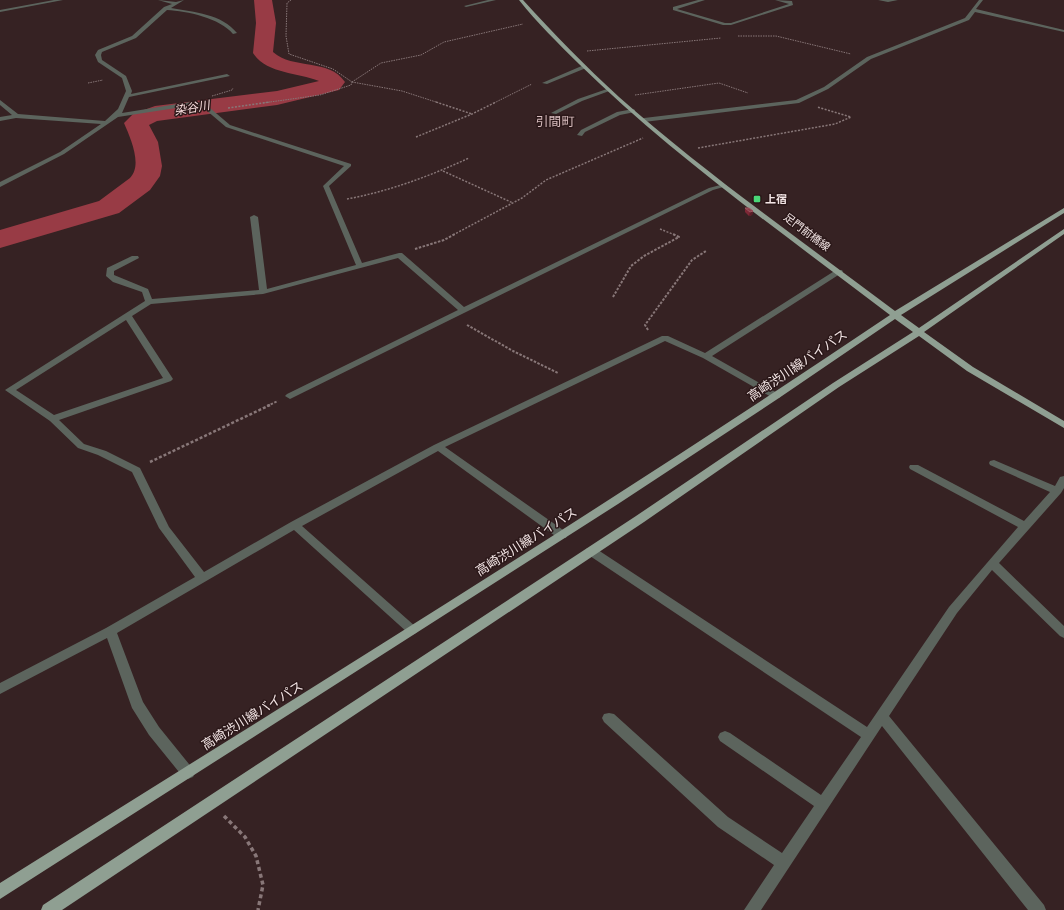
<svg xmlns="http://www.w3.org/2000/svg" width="1064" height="910" viewBox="0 0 1064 910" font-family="Manrope,'Noto Sans JP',sans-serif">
<rect width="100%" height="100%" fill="#362223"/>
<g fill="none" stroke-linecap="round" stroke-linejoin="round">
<path fill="#983b45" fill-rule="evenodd" d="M254 0H272L276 23 273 52C293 70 329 58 345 82L339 90 277 105 157 121 149 125 158 142 162 166 160 176 150 190 119 213 0 248V230L99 201 130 178C143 165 130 137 124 123L133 114 155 106 277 91 319 81C297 72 267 74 253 53L256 23Z"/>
<g stroke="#887778" stroke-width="1" stroke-dasharray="1.5 1" stroke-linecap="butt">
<path d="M738 36H776L851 54"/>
<path d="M587 51 721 38"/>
<path d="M352 82 381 63 421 55 444 42 523 24"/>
<path d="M352 82 402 91 439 103"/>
<path d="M88 83 103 80"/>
<path d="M635 95 719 83 748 93"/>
<path d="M212 96 232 90 233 88"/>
<path d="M263 103 320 95 351 85 352 82 333 69 289 54 286 36 287 3 291 0"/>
<path d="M494 103 532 84"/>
</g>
<g stroke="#887778" stroke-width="1.5" stroke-dasharray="2 1.5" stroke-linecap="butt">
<path d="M436 102 472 114"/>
<path d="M228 108 270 102"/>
<path d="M416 137 472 114 496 102"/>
<path d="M698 148 835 124 851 117 817 107"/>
<path d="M443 171 513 203"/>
<path d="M347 199C390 191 430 176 469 158"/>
<path d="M660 229 675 235"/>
<path d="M453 235 522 198 546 180 643 138"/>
</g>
<g stroke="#887778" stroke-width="2" stroke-dasharray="2.5 1.5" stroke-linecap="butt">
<path d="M415 249 444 240 455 234"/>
<path d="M613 297 631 266 644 256 679 237 673 234"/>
<path d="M467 325 513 351 558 373"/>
<path d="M648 330 645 325 692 260 706 251"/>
<path d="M267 406 278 401"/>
</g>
<path stroke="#887778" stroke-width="2.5" stroke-dasharray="3 2" stroke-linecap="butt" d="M150 462 270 405"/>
<path stroke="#887778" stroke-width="3.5" stroke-dasharray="4 3" stroke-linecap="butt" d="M224 816 245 837 256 856 263 885 258 910"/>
<g fill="#5c645d" fill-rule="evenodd">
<path d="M54 0H63L0 12V10Z"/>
<path d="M158 0 176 2 184 0 171 8C194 12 222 14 237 33L233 34C220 18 187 11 167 10L136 38 102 52 101 55 102 60 126 76 132 91 131 94 227 74 230 76 129 97 122 113 196 101 210 108 230 125 351 164V166L329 186 362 263 399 253H402L464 307 709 188 724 184 727 186 713 190 290 399 285 396 287 394 458 310 398 258 263 294 151 304 132 316 173 379 171 381 59 420 84 444 106 451 140 468 169 527 204 572 291 522 434 445 662 336H668L705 353 836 270H842L843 272 712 356 779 394 781 396 779 398H773L703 358 665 341 445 447 566 532 567 535 566 538H558L438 451 302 526 416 627 418 630 416 633 412 635 408 633 294 530 117 633 143 702 159 727 193 769 195 773 193 777 188 779 183 777 149 735 132 708 107 638 0 694V683L106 628 195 577 159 528 132 472 98 455 78 448 50 421 5 390 145 301 142 292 113 282 106 276 107 268 132 256H138L139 258 114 271V275L148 289 152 299 259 290 250 217 254 215 258 217 267 289 356 265 323 186 344 166 226 127 206 110 195 105 118 117 64 154 0 187V182L60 152 101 124 16 118 0 121V117L12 115 0 105V100L18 114 105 121 118 109 126 91 122 78 98 62 95 55 98 50 132 36 164 7 172 4ZM126 320 163 378 54 415 16 390Z"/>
<path d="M488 0H496L466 7 464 6Z"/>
<path d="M698 0H705L677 9 725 23H731L789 4 775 0 792 1 793 5 731 25H723L673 10V7Z"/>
<path d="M878 0H898L888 2Z"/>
<path d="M979 0H983L976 9 1064 30V32L975 12 969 20 871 59 828 89 799 103 644 122 641 120 644 118 796 100 824 87 867 57 965 18Z"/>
<path d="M584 65 587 67 586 68 547 84 542 83Z"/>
<path d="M607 89 612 90 582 101 556 114 551 113 578 99Z"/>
<path d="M633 109 635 110V112L620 115 585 132 582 136 577 135 581 130 617 112Z"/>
<path d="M994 460 1055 486 1060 477 1064 476V488L1061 493 999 563 1064 626V638L1060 636 992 570 957 613 889 716 1044 905 1046 910H1028L882 726 761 910H744L774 865 718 827 604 722 602 718 604 714 609 713 614 714 728 817 782 853 814 806 720 741 718 737 720 733 725 731 730 733 821 795 861 737 587 554 585 551 587 548H595L867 727 949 607 1018 527 910 469 909 467 910 465H918L1024 521 1050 492 990 465 989 463 990 461Z"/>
</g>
<path fill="#8f9f92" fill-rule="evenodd" d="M519 0H523C554 34 586 67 619 97 706 174 802 241 895 311L1064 208V213L901 315 919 328 1064 229V234L924 332 973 367 1064 421V428L967 371 919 336 839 387 644 522 62 910H41L43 905 636 516 833 383 913 332 895 319 779 398 618 504 0 899V883C298 696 598 512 890 315 784 234 674 157 579 64 558 43 537 23 519 0Z"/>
</g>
<path fill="#7e2836" d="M745 208 753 211 752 215 749 216 745 212Z"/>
<path fill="#5c1d27" d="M753 211 752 215 749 216 750 212Z"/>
<path fill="#8a3d49" stroke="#9b5761" d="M745 208H749L753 211 750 212Z"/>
<rect fill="#4ad778" stroke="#2b1819" stroke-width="1.5" x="753" y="195" width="8" height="8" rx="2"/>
<g text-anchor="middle" stroke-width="3" stroke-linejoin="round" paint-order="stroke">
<g font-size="11" font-weight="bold" fill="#f3e5e5" stroke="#2b1819" text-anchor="start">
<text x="765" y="203">上宿</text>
</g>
<g font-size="11" fill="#f3e5e5" stroke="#2b1819">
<text transform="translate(807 232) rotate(37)" y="4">足門前橋線</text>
</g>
<g font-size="12" font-style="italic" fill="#f8dddd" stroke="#2b1819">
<text transform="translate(192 108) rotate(-10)" y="4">染谷川</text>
</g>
<g font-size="13" fill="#d6bbbc" stroke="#2b1819">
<text x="555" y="126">引間町</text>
</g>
<g font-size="13" fill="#f3e5e5" stroke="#2b1819">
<text transform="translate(797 365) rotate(-34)" y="5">高崎渋川線バイパス</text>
<text transform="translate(526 541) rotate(-32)" y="5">高崎渋川線バイパス</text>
<text transform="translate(252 715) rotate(-32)" y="5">高崎渋川線バイパス</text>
</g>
</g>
</svg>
